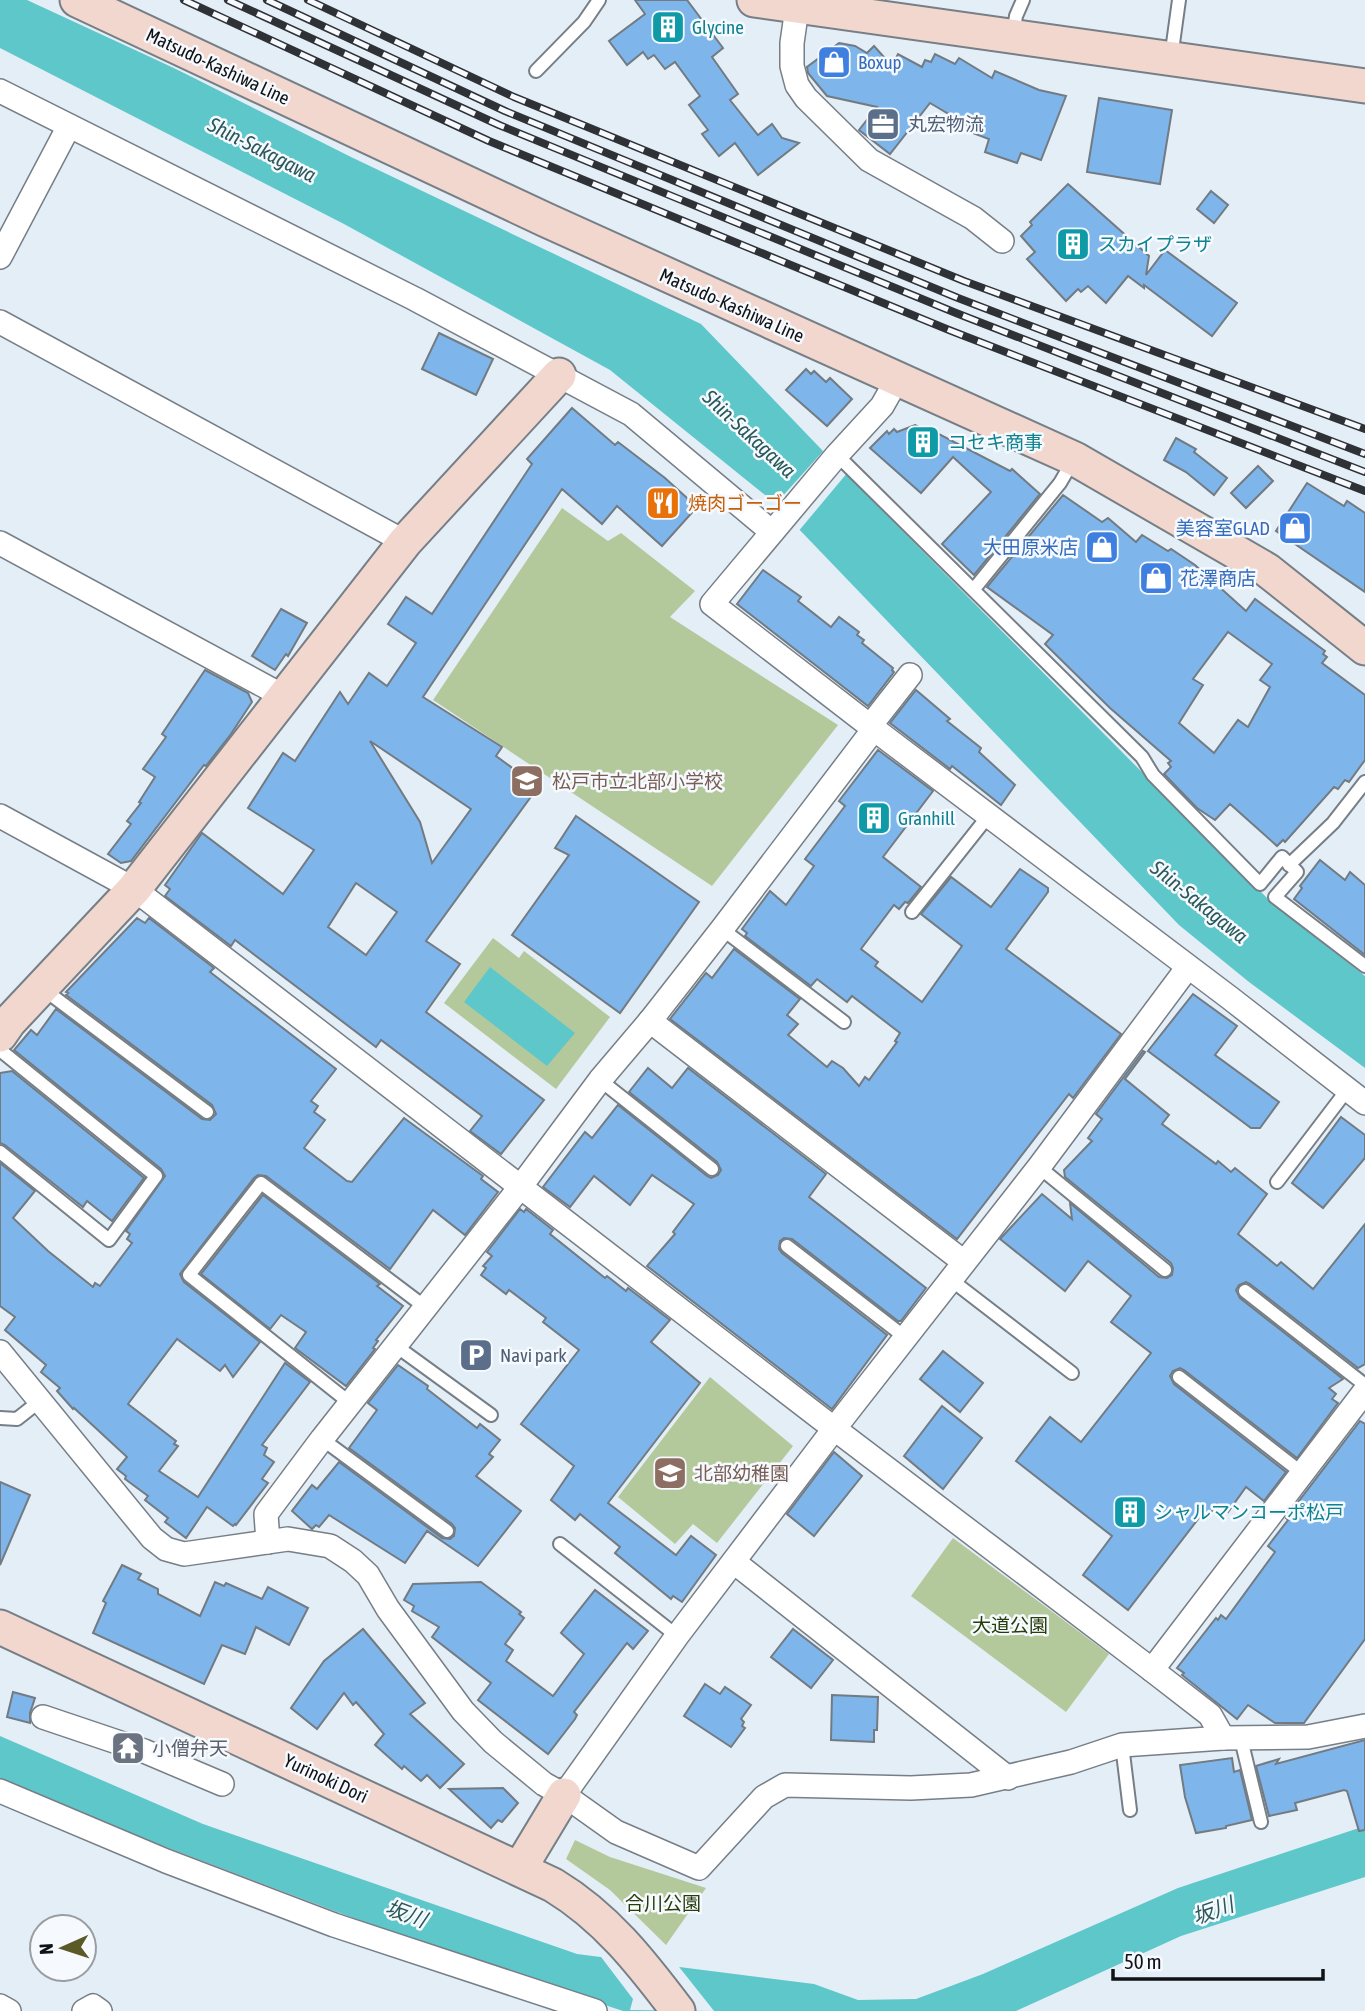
<svg xmlns="http://www.w3.org/2000/svg" width="1365" height="2011" viewBox="0 0 1365 2011" font-family="'Asap Condensed','Noto Sans JP',sans-serif">
<rect width="100%" height="100%" fill="#e4eef7"/>
<g fill="#b3c99c">
<path d="M562 508 608 541 621 533 695 591 670 617 838 725 712 886 433 700Z"/>
<path d="M493 938 519 958 524 951 610 1017 556 1089 444 1003Z"/>
<path d="M710 1377 793 1446 717 1543 693 1524 675 1544 618 1497Z"/>
<path d="M953 1538 1109 1654 1066 1712 911 1596Z"/>
<path d="M575 1840 610 1857 706 1888 666 1945 610 1890 566 1859Z"/>
</g>
<g fill="#5ec7ca">
<path d="M0 0H39L351 157 701 324 822 450 1274 905 1365 976V1068L1249 982 1179 925 770 499 610 370 344 224 0 48Z"/>
<path d="M490 967 575 1033 547 1066 464 1002Z"/>
<path d="M0 1736 203 1824 577 1954 814 1984 858 2000 916 1999 983 1974 1178 1888 1365 1826V1877L1181 1936 1016 2011H623L427 1946 52 1804 0 1781Z"/>
</g>
<g fill="#e4eef7">
<path d="M27 0H47L267 111Z"/>
<path d="M825 449 848 472 797 533 767 502 780 499Z"/>
<path d="M598 1953 676 1963 714 2011 630 2010 633 1999Z"/>
</g>
<g fill="#7eb6ec" stroke="#727a82" stroke-width="2" fill-rule="evenodd">
<path d="M635 0H687L723 48 712 57 736 91 738 94 730 100 758 135 772 124 782 138 799 143 758 175 735 143 719 156 702 134 708 130 689 105 700 96 675 62 665 69 654 55 648 59 643 52 627 65 609 41 645 14Z"/>
<path d="M839 43 855 46 867 53 874 46 892 66 898 54 922 67 925 60 931 62 935 54 955 64 959 58 992 78 995 71 1039 90 1066 96 1041 160 1021 153 1017 163 985 152 989 139 970 132 972 128 930 103 890 154 859 130 877 107 827 96 808 73 807 67Z"/>
<path d="M1099 98 1172 110 1160 184 1087 172Z"/>
<path d="M1068 184 1149 256 1146 275 1165 250 1237 303 1212 336 1144 285V288L1128 276 1106 303 1088 286 1081 292 1078 289 1066 301 1027 259 1035 252 1021 236 1032 225 1030 222Z"/>
<path d="M1211 191 1228 205 1214 223 1197 209Z"/>
<path d="M439 333 493 359 476 395 422 369Z"/>
<path d="M806 369 811 374 814 371 826 382 830 378 852 399 827 426 786 390Z"/>
<path d="M572 408 615 445 618 442 665 478 697 507 662 546 617 506 602 524 562 489 423 697 502 747 496 756 538 787 426 941 460 964 426 1012 544 1100 501 1154 470 1131 482 1116 381 1040 376 1047 235 940 231 946 165 896 170 889 165 885 202 833 283 894 314 850 248 808 283 753 295 761 340 692 348 704 369 673 387 686 416 643 388 624 406 597 432 614 532 464 527 459ZM370 741 471 809 432 863 420 822ZM356 883 397 912 366 955 328 927Z"/>
<path d="M915 425 935 436 937 433 1010 471 1012 469 1040 494 974 575 942 544 991 492 953 457 921 493 870 448 887 431 889 434 894 429 897 432Z"/>
<path d="M1176 438 1196 449 1194 452 1227 478 1214 495 1186 472 1164 460Z"/>
<path d="M1258 466 1273 481 1246 508 1231 493Z"/>
<path d="M1307 483 1344 506 1347 501 1365 513V592L1276 531Z"/>
<path d="M1063 495 1102 522 1108 518 1136 542 1142 535 1168 551 1171 549 1195 565 1246 611 1255 599 1325 651 1323 654 1327 657 1322 663 1365 695V760L1349 782 1345 780 1338 789 1334 787 1285 842 1283 840 1277 846 1230 804 1215 820 1197 808 1164 774 1171 767 1168 763 1171 761 1110 708 1045 644 1053 635 987 587ZM1228 632 1272 664 1260 680 1270 687 1248 727 1238 720 1214 753 1179 723 1203 685 1193 679Z"/>
<path d="M763 570 801 597 798 601 831 627 839 617 859 632 857 635 864 640 862 643 893 668 892 670 894 672 868 706 737 604Z"/>
<path d="M281 609 307 623 288 656 286 654 275 670 252 656Z"/>
<path d="M205 670 248 693 252 702 231 734 206 766 204 765 131 861 121 863 108 854 131 824 127 821 141 803 139 802 155 777 143 769 166 737 162 734Z"/>
<path d="M916 690 950 719 947 721 981 748 979 752 1015 785 1001 805 952 766 950 769 890 723Z"/>
<path d="M878 750 933 791 883 857 921 887 908 903 905 902 899 909 894 905 861 949 878 962 875 966 922 1002 962 946 921 914 951 877 991 907 1020 869 1048 888V892L1006 949 1121 1034 1073 1098 1069 1094 957 1239 670 1019 706 973 712 978 734 949 800 999 787 1015 798 1024 788 1035 827 1067 832 1061 843 1068 859 1086 865 1077 869 1080 897 1042 895 1041 900 1033 852 996 847 1002 817 979 811 986 745 936 747 933 742 929 770 891 786 905 814 866 805 859 845 806 839 801Z"/>
<path d="M576 816 699 902 620 1013 512 935 569 855 555 848Z"/>
<path d="M1320 860 1345 880 1350 872 1365 885V955L1294 899 1302 888 1300 886Z"/>
<path d="M137 918 145 923 149 918 214 968 210 972 336 1069 311 1101 318 1106 314 1112 325 1120 304 1148 347 1181 352 1182 404 1118 483 1176 481 1179 498 1192 465 1235 433 1210 390 1269 266 1176 258 1175 254 1178 180 1274 184 1282 260 1342 233 1377 225 1365 220 1371 177 1339 128 1404 176 1441 174 1444 178 1446 159 1471 198 1497 285 1363 310 1382 262 1445 267 1448 264 1455 274 1462 262 1479 268 1483 236 1525 235 1524 233 1526 207 1507 186 1538 165 1522 168 1518 145 1500 148 1496 125 1479 126 1476 117 1469 127 1457 74 1408 73 1409 57 1391 60 1388 41 1372 46 1365 5 1330 15 1317 0 1306V1163L35 1191 13 1218 48 1251 93 1287 95 1283 100 1286 132 1243 127 1239 130 1234 126 1231 165 1176 161 1169 14 1050 31 1030 37 1035 56 1009 202 1119 210 1120 216 1114 212 1105 66 995 68 993 66 992Z"/>
<path d="M1193 994 1237 1026 1215 1055 1279 1102 1260 1128H1251L1148 1051Z"/>
<path d="M1143 1051 1145 1052 1125 1079 1169 1115 1162 1124 1216 1164 1218 1161 1231 1172 1235 1168 1267 1194 1238 1234 1277 1266 1281 1262 1313 1289 1365 1224V1364L1358 1368 1250 1284 1246 1282 1239 1285 1236 1290 1240 1298 1343 1379 1329 1388 1336 1394 1332 1399 1338 1403 1297 1458 1184 1370 1180 1368 1173 1371 1170 1376 1174 1384 1286 1472 1264 1501 1246 1487 1228 1512 1217 1504 1207 1518 1202 1514 1128 1610 1083 1575 1112 1536 1016 1461 1050 1417 1081 1442 1151 1353 1111 1322 1131 1296 1088 1261 1065 1291 1000 1239 1042 1194 1072 1219 1070 1203 1159 1277 1167 1278 1172 1275 1173 1268 1171 1263 1065 1177 1064 1170 1092 1141 1088 1138 1102 1119 1096 1114Z"/>
<path d="M648 1068 672 1088 688 1068 826 1174 809 1197 926 1288 901 1321H898L792 1239 784 1238 780 1241 779 1249 782 1253 887 1335 832 1409 647 1266 675 1234 673 1232 694 1204 652 1175 630 1205 594 1176 570 1207 543 1187 585 1132 592 1138 618 1105 707 1176 711 1178 718 1175 721 1170 717 1162 629 1092Z"/>
<path d="M12 1071 144 1178 112 1221 87 1201 83 1207 5 1145 0 1143V1073Z"/>
<path d="M1341 1117 1365 1135V1158L1323 1208 1292 1183Z"/>
<path d="M263 1195 380 1284 377 1286 403 1306 376 1340 378 1341 373 1348 375 1349 346 1386 295 1348 306 1332 281 1315 270 1329 201 1274Z"/>
<path d="M520 1209 524 1212 526 1209 553 1230 550 1234 605 1278 607 1276 626 1291 628 1288 670 1320 651 1342 700 1383 608 1503 676 1555 691 1536 716 1555 682 1602 673 1596 671 1599 615 1553 620 1547 580 1514 575 1520 551 1500 574 1466 521 1424 579 1350 543 1322 546 1318 509 1290 506 1294 481 1275 486 1268 483 1266 492 1256 487 1252Z"/>
<path d="M943 1351 983 1383 960 1412 920 1379Z"/>
<path d="M398 1365 428 1386 427 1389 477 1428 480 1424 500 1440 489 1454 493 1457 476 1476 521 1511 478 1566 427 1531 405 1563 329 1515 319 1527 316 1525 312 1529 292 1511 312 1485 317 1489 339 1462 442 1538 450 1539 454 1536 455 1528 452 1524 349 1448 377 1410 368 1403Z"/>
<path d="M942 1406 982 1438 943 1489 904 1456Z"/>
<path d="M1360 1421 1365 1424V1639L1304 1723H1275L1248 1705 1237 1719 1182 1675 1184 1673 1177 1668 1216 1618 1218 1620 1221 1615 1226 1619 1275 1552 1268 1546 1288 1520 1286 1518Z"/>
<path d="M834 1452 862 1476 814 1536 787 1514Z"/>
<path d="M0 1482 30 1495 0 1565Z"/>
<path d="M122 1565 141 1574 138 1579 158 1589V1594L200 1616 215 1582 224 1586 226 1583 262 1599 268 1587 308 1608 289 1645 256 1627 245 1654 222 1645 204 1684 93 1633 106 1603 103 1601Z"/>
<path d="M481 1582 521 1612 519 1614 524 1618 505 1644 513 1650 506 1661 553 1696 584 1654 561 1633 595 1590 648 1631 633 1649 627 1643 574 1712 577 1715 575 1719 548 1754 478 1700 491 1683 432 1637 439 1627 412 1611 414 1606 404 1600 413 1584Z"/>
<path d="M363 1629 425 1703 410 1714 464 1764 440 1788 427 1775 421 1781 404 1766 402 1769 375 1745 384 1734 356 1702 353 1705 344 1693 317 1729 291 1708 324 1661Z"/>
<path d="M793 1629 833 1660 811 1688 771 1657Z"/>
<path d="M705 1684 720 1694 725 1687 751 1705 741 1719 744 1722 742 1726 745 1728 731 1747 684 1716Z"/>
<path d="M13 1692 35 1698 30 1713V1723L7 1717Z"/>
<path d="M832 1695 878 1697 877 1730H874V1742L831 1740Z"/>
<path d="M1365 1740V1830L1359 1831 1347 1791 1344 1790 1295 1803 1297 1810 1269 1816 1256 1766 1279 1759 1276 1764Z"/>
<path d="M1232 1758 1234 1772 1240 1770 1252 1820 1226 1826V1828L1196 1833 1185 1797 1180 1765Z"/>
<path d="M503 1788 518 1803 502 1822 498 1820 491 1828 449 1789Z"/>
</g>
<g fill="none" stroke-linecap="round" stroke-linejoin="round">
<g stroke="#767e86" stroke-width="16">
<g id="lane">
<path d="M1013 35 1016 16 1023 0"/>
<path d="M1171 58 1179 0"/>
<path d="M536 71 584 22 599 0"/>
<path d="M837 455 1142 757 1153 775 1260 884 1282 857 1297 872 1275 897 1365 966"/>
<path d="M974 589 1060 483 1074 459"/>
<path d="M1289 865 1333 823 1365 782"/>
<path d="M912 912 989 815"/>
<path d="M722 929 844 1022"/>
<path d="M42 988 207 1112"/>
<path d="M0 1050 156 1176 109 1240 0 1152"/>
<path d="M600 1080 712 1169"/>
<path d="M1039 1167 1165 1270"/>
<path d="M1277 1182 1347 1090"/>
<path d="M787 1246 906 1338"/>
<path d="M950 1279 1072 1373"/>
<path d="M1245 1291 1365 1385"/>
<path d="M396 1346 491 1415"/>
<path d="M1179 1377 1302 1473"/>
<path d="M350 1403 189 1275 261 1183 425 1307"/>
<path d="M0 1418 17 1419 41 1400"/>
<path d="M322 1439 447 1531"/>
<path d="M560 1544 677 1636"/>
<path d="M1241 1739 1261 1822"/>
<path d="M1122 1745 1130 1810"/>
</g>
</g>
<g stroke="#767e86" stroke-width="26">
<g id="street">
<path d="M797 8 792 43V66L797 85 806 98 869 160 973 218 1002 241"/>
<path d="M0 91 415 299 631 414 772 532"/>
<path d="M0 257 69 126"/>
<path d="M0 322 405 542"/>
<path d="M0 543 283 696"/>
<path d="M870 726 910 675"/>
<path d="M874 729 1230 998 1365 1103"/>
<path d="M0 816 134 889 819 1417 1152 1670 1210 1715 1223 1738"/>
<path d="M650 1021 964 1262"/>
<path d="M0 1352 152 1538 166 1549 184 1554 288 1539 330 1546 353 1561 368 1575 388 1609 463 1711 493 1742 544 1784 564 1795 616 1832 699 1868 764 1797 785 1785 911 1788 971 1785 1071 1762 1122 1745 1223 1738 1308 1737 1365 1726"/>
<path d="M268 1542 266 1514 322 1439 521 1186 600 1080 650 1021 722 929 874 729 712 604 837 455 882 406 898 378"/>
<path d="M734 1562 1008 1778"/>
<path d="M1152 1670 1365 1391"/>
<path d="M43 1717 144 1751 222 1784"/>
<path d="M0 1791 166 1861 334 1925 595 2011"/>
<path d="M564 1795 677 1636 834 1429 1039 1167 1188 967"/>
<path d="M0 2006 9 2011"/>
<path d="M84 2011 93 2006 100 2011"/>
</g>
</g>
<g stroke="#767e86" stroke-width="37">
<g id="secondary">
<path d="M77 0 546 220 1075 459 1267 570 1365 648"/>
<path d="M754 0 1365 86"/>
<path d="M0 1035 9 1022 134 889 405 542 559 375"/>
<path d="M0 1627 553 1885C606 1917 641 1962 678 2011"/>
<path d="M520 1868 564 1795"/>
</g>
</g>
<use href="#lane" stroke="#fff" stroke-width="12"/>
<use href="#street" stroke="#fff" stroke-width="23"/>
<use href="#secondary" stroke="#f1d7ce" stroke-width="33"/>
<g stroke="#2e3236" stroke-width="8">
<g id="rail">
<path d="M184 0 489 141 949 330 1365 491"/>
<path d="M228 0 499 125 956 313 1365 472"/>
<path d="M267 0 505 111 958 298 1365 454"/>
<path d="M308 0 514 97 964 281 1365 429"/>
</g>
</g>
<use href="#rail" stroke="#f6fafe" stroke-width="5" stroke-dasharray="16" stroke-linecap="butt"/>
</g>
<defs>
<g id="building-square" transform="scale(1.75)"><rect x="-9" y="-9" width="18" height="18" rx="4" fill="#0f9aa8" stroke="#f6fafe"/><path d="M-4-6H4V6H1V3H-1V6H-4ZM-2.5-4.3h1.7v1.8h-1.7ZM.8-4.3h1.7v1.8H.8ZM-2.5-1h1.7V.8h-1.7ZM.8-1h1.7V.8H.8Z" fill="#fff"/></g>
<g id="shop-square" transform="scale(1.75)"><rect x="-9" y="-9" width="18" height="18" rx="4" fill="#3f7fe0" stroke="#f6fafe"/><path d="M-5-2.5h2.3a2.7 3.5 0 0 1 5.4 0H5L5.5 6h-11ZM-1.5-2.5h3a1.5 2.3 0 0 0-3 0Z" fill="#fff"/></g>
<g id="office-square" transform="scale(1.75)"><rect x="-9" y="-9" width="18" height="18" rx="4" fill="#5c6f8a" stroke="#f6fafe"/><path d="M-6-3h4V-5.5h4V-3h4V5H-6ZM-1-4.5V-3h2v-1.5ZM-6 0V1H6V0Z" fill="#fff"/></g>
<g id="restaurant-square" transform="scale(1.75)"><rect x="-9" y="-9" width="18" height="18" rx="4" fill="#e8710a" stroke="#f6fafe"/><path d="M-5-6h1v4h1v-4h1v4h1v-4h1v5L-1.5 .5V6h-2V.5L-5-1ZM5-6V6H3V1.5H1.5Q1.5-4 5-6Z" fill="#fff"/></g>
<g id="school-square" transform="scale(1.75)"><rect x="-9" y="-9" width="18" height="18" rx="4" fill="#8d6e63" stroke="#f6fafe"/><path d="M0-5L7-2L0 1L-7-2ZM-4 1L0 2.5L4 1V4Q0 6-4 4Z" fill="#fff"/></g>
<g id="parking-square" transform="scale(1.75)"><rect x="-9" y="-9" width="18" height="18" rx="4" fill="#5c6f8a" stroke="#f6fafe"/><path d="M-3.5-5.5H1a3.5 3.5 0 0 1 0 7H-1V5.5H-3.5ZM-1-3.4V-.6H.8a1.4 1.4 0 0 0 0-2.8Z" fill="#fff"/></g>
<g id="temple-square" transform="scale(1.75)"><rect x="-9" y="-9" width="18" height="18" rx="4" fill="#6b7280" stroke="#f6fafe"/><path d="M0-6L5-2H3V0L6.5 2.5H4V6H1.5V3h-3V6H-4V2.5H-6.5L-3 0V-2H-5Z" fill="#fff"/></g>
</defs>
<g fill-rule="evenodd">
<use href="#building-square" x="668" y="27"/>
<use href="#shop-square" x="834" y="62"/>
<use href="#office-square" x="883" y="124"/>
<use href="#building-square" x="1073" y="244"/>
<use href="#building-square" x="923" y="442"/>
<use href="#restaurant-square" x="663" y="503"/>
<use href="#shop-square" x="1295" y="528"/>
<use href="#shop-square" x="1102" y="547"/>
<use href="#shop-square" x="1156" y="578"/>
<use href="#school-square" x="527" y="781"/>
<use href="#building-square" x="874" y="818"/>
<use href="#parking-square" x="476" y="1355"/>
<use href="#school-square" x="670" y="1473"/>
<use href="#building-square" x="1130" y="1512"/>
<use href="#temple-square" x="128" y="1748"/>
</g>
<g text-anchor="middle" stroke-width="5" stroke-linejoin="round" paint-order="stroke">
<g font-size="19" fill="#0d838f" stroke="#f6fafe" text-anchor="start">
<text x="692" y="34">Glycine</text>
<text x="1098" y="251">スカイプラザ</text>
<text x="948" y="449">コセキ商事</text>
<text x="898" y="825">Granhill</text>
<text x="1154" y="1519">シャルマンコーポ松戸</text>
</g>
<g font-size="19" fill="#366cbe" stroke="#f6fafe" text-anchor="start">
<text x="858" y="69">Boxup</text>
<text x="1270" y="535" text-anchor="end">美容室GLAD</text>
<text x="1078" y="554" text-anchor="end">大田原米店</text>
<text x="1180" y="585">花澤商店</text>
</g>
<g font-size="19" fill="#101316" stroke="#f6fafe">
<text transform="translate(218 66) rotate(25)" y="7">Matsudo-Kashiwa Line</text>
<text transform="translate(732 305) rotate(24)" y="7">Matsudo-Kashiwa Line</text>
<text transform="translate(326 1778) rotate(25)" y="7">Yurinoki Dori</text>
</g>
<g font-size="19" fill="#4e5e75" stroke="#f6fafe" text-anchor="start">
<text x="908" y="131">丸宏物流</text>
<text x="500" y="1362">Navi park</text>
</g>
<g font-size="19" fill="#c56008" stroke="#f6fafe" text-anchor="start">
<text x="688" y="510">焼肉ゴーゴー</text>
</g>
<g font-size="19" fill="#785e54" stroke="#f6fafe" text-anchor="start">
<text x="552" y="788">松戸市立北部小学校</text>
<text x="694" y="1480">北部幼稚園</text>
</g>
<g font-size="19" fill="#283c0a" stroke="#f6fafe">
<text x="1010" y="1632">大道公園</text>
<text x="663" y="1910">合川公園</text>
</g>
<g font-size="19" fill="#5b616d" stroke="#f6fafe" text-anchor="start">
<text x="152" y="1755">小僧弁天</text>
</g>
<g font-size="21" font-style="italic" fill="#2b595a" stroke="#f6fafe">
<text transform="translate(262 150) rotate(27)" y="7">Shin-Sakagawa</text>
<text transform="translate(749 434) rotate(43)" y="7">Shin-Sakagawa</text>
<text transform="translate(1199 902) rotate(39)" y="7">Shin-Sakagawa</text>
<text transform="translate(1213 1911) rotate(-20)" y="7">坂川</text>
<text transform="translate(406 1914) rotate(20)" y="7">坂川</text>
</g>
</g>
<g transform="translate(63 1948) rotate(267)"><circle r="33" fill="#f6fafe" stroke="#9a9ea1" stroke-width="2"/>
<path d="M0-5L12 26L0 18L-12 26Z" fill="#5b5a26"/>
<text y="-10" font-size="19" font-weight="bold" text-anchor="middle" fill="#101316">N</text>
</g>
<path d="M1113 1969v10h210v-10" fill="none" stroke="#101316" stroke-width="3.5"/>
<text x="1124" y="1969" font-size="21" fill="#101316" stroke="#f6fafe" stroke-width="5" paint-order="stroke">50 m</text>
</svg>
